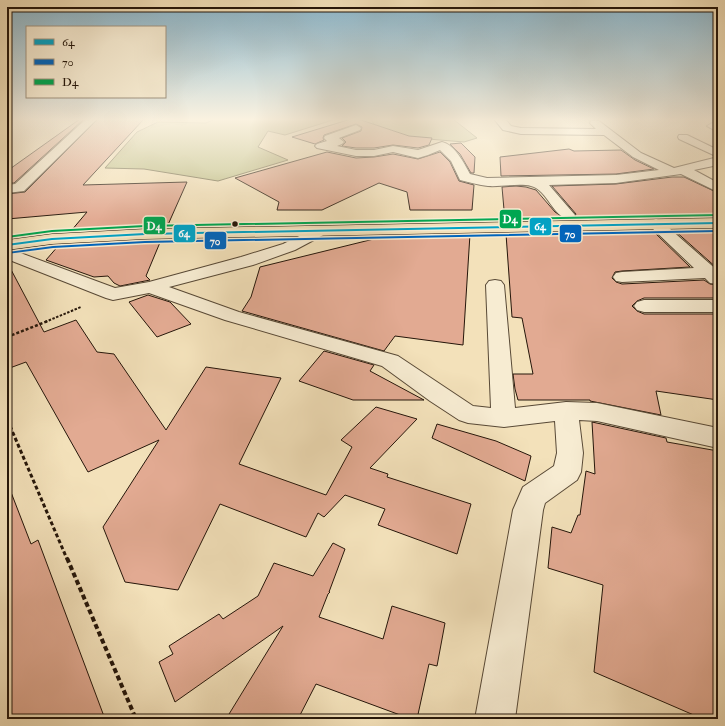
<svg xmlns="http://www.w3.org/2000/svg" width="725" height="726" viewBox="0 0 725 726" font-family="'IM FELL Double Pica',serif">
<rect width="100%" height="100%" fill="#f3e1ba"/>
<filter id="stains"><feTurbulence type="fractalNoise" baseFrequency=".005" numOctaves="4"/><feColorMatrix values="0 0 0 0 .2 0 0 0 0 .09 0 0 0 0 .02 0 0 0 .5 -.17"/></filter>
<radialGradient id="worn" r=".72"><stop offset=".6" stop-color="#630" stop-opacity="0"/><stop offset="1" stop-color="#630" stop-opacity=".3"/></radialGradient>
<g fill="#c1c18c" stroke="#736c4b">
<path d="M215 119H336L285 135 268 131 258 147 288 160 218 181 144 169 105 168 137 132 158 122 206 123Z"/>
<path d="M371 119H453L477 138 464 142 380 135Z"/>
</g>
<g fill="#e2aa92" stroke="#25160a">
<path d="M80 119H84L14 183H7V171Z"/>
<path d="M98 119H144L83 185 187 182 167 227 71 231 87 212 7 219V194L25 192Z"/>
<path d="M351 119H358L409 136 432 138 429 145 418 148 393 145 374 148H356L342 146 346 142 342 138 361 131 362 127 356 124 324 135 323 138 324 140 315 144 292 137Z"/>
<path d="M461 143 475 157 474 173H471L460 154 450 144Z"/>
<path d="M569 149 574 151 621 150 635 160 654 169 616 174 501 176 500 157Z"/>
<path d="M327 152 356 158 374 157 393 154 418 159 440 152 450 162 459 181 474 185 472 210H410L407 192 379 183 322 210H277L279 202 235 178Z"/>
<path d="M672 177H684L718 193V217L573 219 576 214 552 186 616 184Z"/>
<path d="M516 186 526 187 536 190 555 212 566 219 505 221 502 187Z"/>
<path d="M674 230H718V269Z"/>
<path d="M653 231 690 267 622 271 615 272 612 278 616 282 622 284 704 280 710 284 718 285V298H644L637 301 632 306 637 311 644 314H718V400L656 391 661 415 590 401V400H518L515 389 513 374H533L522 318 512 317 506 234Z"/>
<path d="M470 234 463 345 395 336 384 351 242 311 251 297 260 267 382 237Z"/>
<path d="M161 240 146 276 150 280 120 286 114 283 108 276 94 277 46 260 59 245Z"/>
<path d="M7 262 44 332 76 320 97 352 114 354 166 430 206 367 281 378 239 464 326 495 352 447 341 440 376 407 417 419 370 468 388 474 387 477 471 504 457 554 378 525 385 509 345 495 324 517 318 513 306 537 220 504 178 590 125 582 103 527 159 440 88 472 26 362 7 369Z"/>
<path d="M148 295 170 302 191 324 157 337 129 302Z"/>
<path d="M324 351 374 365 370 371 424 400H353L299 381Z"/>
<path d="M592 422 666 438 667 442 718 451V719H703L594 672 603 585 548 568 552 527 571 533 578 515H580L586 471 595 474Z"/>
<path d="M437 424 496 441 531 456 525 481 432 438Z"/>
<path d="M9 487 31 544 38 540 105 719H7V488Z"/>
<path d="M333 543 345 549 329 592H330L328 594 319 617 383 639 392 606 445 623 437 666 429 664 417 719H411L316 684 298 719H226L283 626 175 702 159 662 173 654 169 646 219 614 223 619 258 596 274 563 313 576Z"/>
</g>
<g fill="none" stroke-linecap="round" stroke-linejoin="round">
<g stroke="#584936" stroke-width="2">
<g id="minor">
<path d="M86 119H97L24 191 7 193V185L15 184Z"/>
<path d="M494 119H505L511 126 521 128 596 129 590 123 591 121H599L641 153 674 168 718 157 679 139 678 137 679 135H687L718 150V165L694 170 718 183V192L681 174 616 183 549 185 575 215 573 218C554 223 549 190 531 186 520 183 500 187 488 186 479 185 469 182 460 180L451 161 440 150 428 155 418 158 393 152 374 156H356L317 148 315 146 317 144 327 141 324 138 325 136 356 125 361 128 360 130 339 138 344 142 342 144 337 146 356 150H374L393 146 418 150 442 142C455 145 464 163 470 174L487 178 616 175 659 170 633 157 604 135 521 134 503 130Z"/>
<path d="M712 123 718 125V132L707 126Z"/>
<path d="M656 219 661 221 718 271V284L710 283 705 278 622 282 616 281 613 277 616 273 622 272 694 268 651 227 648 224 651 221Z"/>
<path d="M320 226 325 228 328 231 325 234 295 250 253 265 169 287 239 312 398 356 473 406 491 408 486 285 489 281 495 280 501 281 504 285 515 408 566 402 597 403 718 428V448L597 421 579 420 583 453 581 472 577 480 545 503 543 510 515 719H475L513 510 523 487 554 466 557 453 555 421 504 427 468 423 459 420 430 401 382 366 225 320 149 293 113 300 106 298 7 259V248L115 288 149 282 241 257 283 244Z"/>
<path d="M644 300H718V312H644L637 310 634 306 637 302Z"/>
</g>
</g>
<g stroke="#25160a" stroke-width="2">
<path id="major" d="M718 218V228L145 239 52 244 7 250V240L52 234 145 229Z"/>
</g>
<path stroke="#25160a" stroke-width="2" stroke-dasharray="2.5 1.5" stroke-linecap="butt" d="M45 322 81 307"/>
<g stroke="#25160a" stroke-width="2.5" stroke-dasharray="3 2" stroke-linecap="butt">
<path d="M7 337 48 321"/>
<path d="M7 419 10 427"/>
</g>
<g stroke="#25160a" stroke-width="3" stroke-dasharray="4 2.5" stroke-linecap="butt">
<path d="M10 426 67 559"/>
<path d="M7 437 13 434"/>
</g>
<path stroke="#25160a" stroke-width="4" stroke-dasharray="5 3" stroke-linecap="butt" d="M67 558 136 719"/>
<use href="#minor" fill="#f7ecd2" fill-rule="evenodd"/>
<use href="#major" fill="#f3e1ba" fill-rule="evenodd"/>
<g stroke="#f7ecd2" stroke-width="3">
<path id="bus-1" d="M718 222V224L145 235 52 240 7 246V244L52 238 145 233Z"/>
</g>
<g stroke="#f7ecd2" stroke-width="3">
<path id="bus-2" d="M718 230V232L145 243 53 248 7 254V252H8L53 246 145 241Z"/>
</g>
<g stroke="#f7ecd2" stroke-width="3">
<path id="bus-3" d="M718 214V216L145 227 52 232 7 238V236L52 230 145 225Z"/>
</g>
<use href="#bus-1" fill="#02a2c4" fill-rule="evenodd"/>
<use href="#bus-2" fill="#0065bd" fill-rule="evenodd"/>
<use href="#bus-3" fill="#00a651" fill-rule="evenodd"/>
</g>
<linearGradient id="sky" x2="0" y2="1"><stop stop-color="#89b8d0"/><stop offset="0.54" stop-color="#faf2e0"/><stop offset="1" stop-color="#faf2e0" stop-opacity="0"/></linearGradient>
<rect width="725" height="221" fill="url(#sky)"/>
<circle fill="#25160a" stroke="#f7ecd2" stroke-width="1.5" cx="235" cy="224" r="3.5"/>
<g stroke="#f7ecd2" stroke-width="1.5">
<rect x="499" y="209" width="23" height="20" rx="4" fill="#00a651"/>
<rect x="143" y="216" width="23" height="19" rx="4" fill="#00a651"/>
<rect x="529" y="217" width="23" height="19" rx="4" fill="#02a2c4"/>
<rect x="173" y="224" width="23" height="19" rx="4" fill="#02a2c4"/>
<rect x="559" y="224" width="23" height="19" rx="4" fill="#0065bd"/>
<rect x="204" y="231" width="23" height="19" rx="4" fill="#0065bd"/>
</g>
<g font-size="11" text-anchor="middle" font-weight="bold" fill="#fff">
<text x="510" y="223">D4</text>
<text x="154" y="230">D4</text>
<text x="540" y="230">64</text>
<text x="184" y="237">64</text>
<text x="570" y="238">70</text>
<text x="215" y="245">70</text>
</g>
<rect width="725" height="726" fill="none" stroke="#f3e1ba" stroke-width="24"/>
<rect x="8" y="8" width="709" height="710" fill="none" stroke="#25160a" stroke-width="2"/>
<rect x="12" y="12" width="701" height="702" fill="none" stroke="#25160a"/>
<rect x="26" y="26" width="140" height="72" fill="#f7ecd2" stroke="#a39682"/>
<rect x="34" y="39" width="20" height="6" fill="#02a2c4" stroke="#a39682"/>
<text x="62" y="46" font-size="12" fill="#25160a">64</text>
<rect x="34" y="59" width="20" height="6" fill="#0065bd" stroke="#a39682"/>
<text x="62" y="66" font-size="12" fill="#25160a">70</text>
<rect x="34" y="79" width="20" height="6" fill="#00a651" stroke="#a39682"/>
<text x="62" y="86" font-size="12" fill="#25160a">D4</text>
<rect width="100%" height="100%" filter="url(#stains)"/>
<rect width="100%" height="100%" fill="url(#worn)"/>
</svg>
